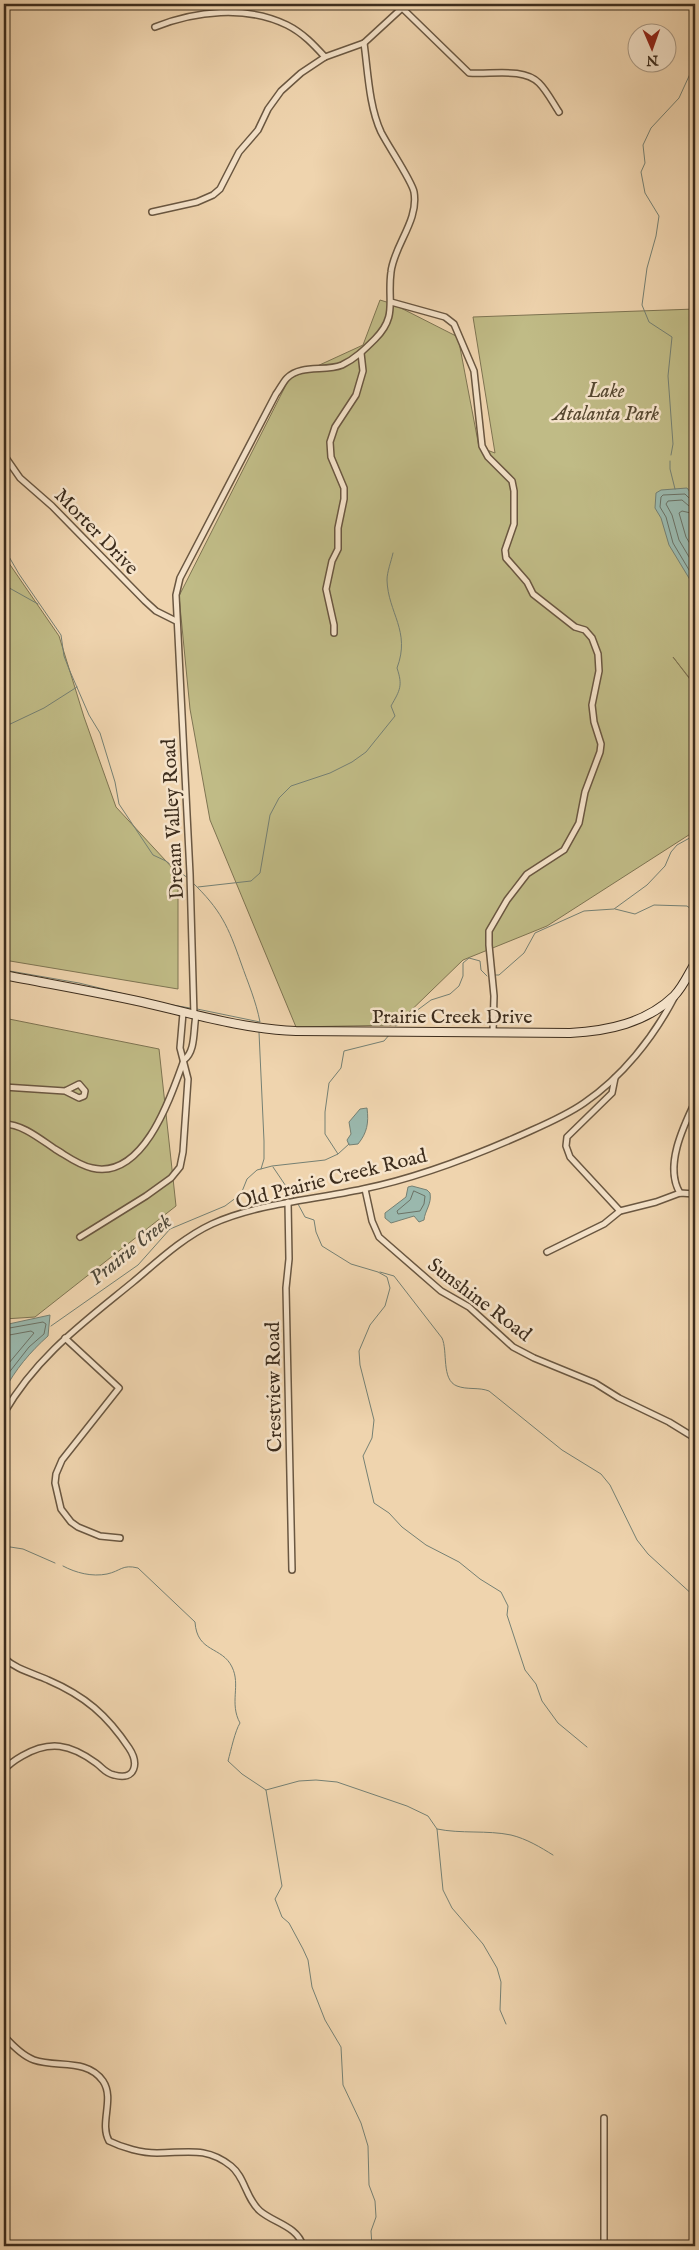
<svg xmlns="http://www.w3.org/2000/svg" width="699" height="2250" viewBox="0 0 699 2250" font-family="'IM FELL English',serif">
<rect width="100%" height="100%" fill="#efd4ae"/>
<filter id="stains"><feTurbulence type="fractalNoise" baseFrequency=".004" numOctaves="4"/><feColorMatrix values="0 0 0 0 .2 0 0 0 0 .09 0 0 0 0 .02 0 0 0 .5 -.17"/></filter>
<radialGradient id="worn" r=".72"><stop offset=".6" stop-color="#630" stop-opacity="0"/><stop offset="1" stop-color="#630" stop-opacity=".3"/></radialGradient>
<g fill="#c0bb86" stroke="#7e7452">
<path d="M380 300 393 304 458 337 479 447 495 453 473 317 695 309V685L673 657 695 686V831L547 926 463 960 396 1025 296 1027 210 820 190 709 179 596 289 379 363 345Z"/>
<path d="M4 556 59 636 84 717 116 807 178 874V989L4 960Z"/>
<path d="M4 1018 159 1049 176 1206 35 1317 4 1319Z"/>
</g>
<g fill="#9ab8ad" stroke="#758073">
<path d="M687 488 695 498V588L669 545 661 518 655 508 656 493 661 490Z"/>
<path d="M367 1108C369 1123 367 1133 358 1144L349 1145 347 1140 351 1134 349 1122 360 1109Z"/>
<path d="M412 1186 427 1190 430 1193C432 1204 425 1210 424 1220L419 1222 414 1216 391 1223 385 1218V1213L406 1197 408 1187Z"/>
<path d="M50 1315 48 1336C30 1352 15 1370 4 1391V1325Z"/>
</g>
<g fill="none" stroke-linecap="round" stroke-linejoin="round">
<g stroke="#6c7265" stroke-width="1">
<path d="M695 500H691L685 494 663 495 661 497 660 507 666 517 673 543 695 580"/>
<path d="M695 507 689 506 682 500 668 501 666 504 672 515 679 540 695 567"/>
<path d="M695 514 682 511 679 513 686 537 695 552"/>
<path d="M414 1191 425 1196 424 1204 420 1211 398 1214 397 1211 410 1200Z"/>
<path d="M4 1329 43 1322 46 1324 44 1334 29 1347 4 1379"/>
<path d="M4 1336 31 1331 34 1333 4 1369"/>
</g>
<g stroke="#758073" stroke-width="1">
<path d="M671 455 673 444 668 376 672 337 649 322 642 305 647 268 656 236 659 216 645 193 641 172 645 163 643 145 651 128 679 98 695 63"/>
<path d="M670 461V469L675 489"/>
<path d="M4 548 19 574 61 635 64 656 69 669 89 715 100 733 115 782 119 804 153 855 166 861 189 879"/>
<path d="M4 585 38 604"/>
<path d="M4 727 44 708 77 687"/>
<path d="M192 882C221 910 228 926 241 963 248 983 256 1001 260 1022L197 1009"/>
<path d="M198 887 251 881 260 873 270 815 279 798 291 786 330 773 352 762 366 752 395 716 391 706C400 690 403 686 397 668 411 631 388 613 387 580 387 572 391 562 393 553"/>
<path d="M615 909 635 914 654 905 687 906 695 912"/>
<path d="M4 970 79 983 157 1002"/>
<path d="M495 975H499L524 953 535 933 584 911 614 909 647 885 665 866 671 852 677 845 695 835"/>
<path d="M161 1003 190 1008"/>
<path d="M396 1026 431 1000 450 994 459 986 463 976V963L469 958 480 961 481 970 487 976"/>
<path d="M259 1032 264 1141V1159L261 1169"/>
<path d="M338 1154 349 1144"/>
<path d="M273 1167 294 1198"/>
<path d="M298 1204 305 1217 314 1220 316 1232 322 1246 351 1264 378 1272 387 1277 390 1288 385 1306 370 1325 359 1351 360 1365 374 1420 372 1438 363 1456 374 1503 389 1513 402 1527 426 1545 459 1562 480 1579 501 1592 508 1606 507 1615 525 1670 536 1684 542 1701 558 1723 587 1747"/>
<path d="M380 1272 394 1276 442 1338C448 1351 441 1380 457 1386 467 1390 479 1387 489 1391L562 1450 601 1474 610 1485 637 1540 648 1554 695 1597"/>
<path d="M51 1326 138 1265 170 1229 225 1206 241 1194 247 1179 257 1170 272 1166 325 1160 338 1154 325 1134V1112L329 1083 341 1068 344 1051 384 1041 390 1034"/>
<path d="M4 1546 23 1549 55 1563"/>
<path d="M63 1566C76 1573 92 1577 107 1574 121 1571 122 1564 138 1568L195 1622C197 1653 222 1646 232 1667 241 1685 229 1703 240 1723 235 1731 231 1750 228 1761L242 1774 266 1790 282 1886 275 1899 282 1917 289 1923 303 1949 308 1960 312 1987 325 2020 341 2047 343 2085 361 2123 368 2146 369 2185 375 2201 376 2217 371 2231 372 2246"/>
<path d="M266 1790 299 1781 316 1780 337 1782 407 1806 428 1816 437 1829 443 1890 452 1908 483 1944 497 1968 501 1982 500 2010 506 2024"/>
<path d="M437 1829C461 1834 487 1830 511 1835 527 1839 540 1847 553 1855"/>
</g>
<g stroke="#6a5741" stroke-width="8">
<g id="minor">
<path d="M398 4 469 73C490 75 523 67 539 83 547 91 553 103 559 112"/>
<path d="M155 27C195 11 246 5 287 25 303 33 314 45 325 57"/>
<path d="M152 212 197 202 213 195 220 189 239 152 258 130 268 109 281 91 301 73 325 57 364 43 401 9"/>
<path d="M391 302 445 317 454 324 474 371 482 446 488 457 512 481 514 491V524L505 550 506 558 527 582 533 594 575 627 585 630 592 638 598 654 599 671 592 705 594 722 601 744 600 752 585 792 579 823 564 850 527 874 507 900 489 931V945L494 996 493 1032"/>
<path d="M4 455 20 478 52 506 145 601 156 611 176 621"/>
<path d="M334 633V625L326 589 332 561 338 549V528L344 499V488L331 457 330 442 335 427 356 395 363 371 361 353"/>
<path d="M194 1016 190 874 176 595 180 578 276 394C280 389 283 382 287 378 301 364 325 372 342 365 355 359 365 349 375 339 398 316 387 301 391 272 394 245 419 221 414 192 412 181 388 146 381 132 369 106 368 72 364 43"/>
<path d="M615 1078 612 1093 567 1137 566 1146 570 1157 620 1211"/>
<path d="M4 1087 65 1091 79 1084 85 1091 84 1096 79 1098 65 1091"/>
<path d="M4 1124C22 1124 40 1139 55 1149 67 1156 78 1165 92 1168 144 1180 171 1096 184 1060 196 1051 193 1030 196 1016"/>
<path d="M365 1189 372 1221 379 1237 441 1291 469 1307 513 1347 534 1358 595 1383 619 1398 669 1422 695 1438"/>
<path d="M680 1193C664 1167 683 1127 695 1102"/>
<path d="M288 1202 289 1259 286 1288 292 1570"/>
<path d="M80 1237 146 1196 171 1178 180 1167 183 1152 188 1079 180 1048 183 1013"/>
<path d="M547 1252 604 1224 620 1211 656 1202 680 1193 695 1194"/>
<path d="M65 1338 119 1388 62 1460 56 1474 55 1483 61 1509 71 1522 78 1527 100 1536 120 1538"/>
<path d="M4 1413C37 1356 83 1323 133 1282 157 1262 182 1238 212 1224 259 1203 313 1200 363 1189 417 1178 469 1158 519 1136 541 1126 564 1117 584 1103 622 1077 653 1038 674 998"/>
<path d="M4 1658C17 1670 33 1673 48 1680 85 1696 107 1715 129 1748 139 1763 136 1781 114 1775 105 1773 103 1768 96 1763 70 1744 50 1740 22 1756 15 1760 9 1764 4 1770"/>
<path d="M4 2036C12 2045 23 2056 34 2060 57 2068 87 2058 103 2081 115 2099 99 2123 109 2141 123 2148 142 2153 157 2153 186 2153 206 2146 231 2166 245 2177 246 2199 260 2211 274 2223 297 2226 303 2246"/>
<path d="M604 2246V2118"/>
</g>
</g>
<g stroke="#3d2d1d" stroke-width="10">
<path id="secondary" d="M4 975C50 984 96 992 142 1002 194 1014 243 1029 296 1031L570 1033C608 1031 646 1023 674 996 683 987 689 973 695 963"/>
</g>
<use href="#minor" stroke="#f5e3ca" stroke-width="5"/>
<use href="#secondary" stroke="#f5e3ca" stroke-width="8"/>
</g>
<g text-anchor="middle" stroke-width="5" stroke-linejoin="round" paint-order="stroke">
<g font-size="20" font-style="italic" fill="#574932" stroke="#f5e3ca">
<text x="606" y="397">Lake<tspan x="606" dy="23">Atalanta Park</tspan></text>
</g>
<g font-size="20" fill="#3d2d1d" stroke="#f5e3ca">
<text transform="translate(97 531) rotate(46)" y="7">Morter Drive</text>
<text transform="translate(172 819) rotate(-93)" y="7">Dream Valley Road</text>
<text x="452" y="1023">Prairie Creek Drive</text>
<text transform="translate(331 1178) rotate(-14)" y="7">Old Prairie Creek Road</text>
<text transform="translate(480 1299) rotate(37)" y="7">Sunshine Road</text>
<text transform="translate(273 1387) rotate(-91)" y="7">Crestview Road</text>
</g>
<g font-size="21" font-style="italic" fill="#50493a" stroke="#f5e3ca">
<text transform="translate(130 1249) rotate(-39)" y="7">Prairie Creek</text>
</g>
</g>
<rect width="699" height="2250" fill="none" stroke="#efd4ae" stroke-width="20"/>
<rect x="5" y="5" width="689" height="2240" fill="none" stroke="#3d2d1d" stroke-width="2.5"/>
<rect x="10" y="10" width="679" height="2230" fill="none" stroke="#3d2d1d"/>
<g transform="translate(652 48) rotate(178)"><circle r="24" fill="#f5e3ca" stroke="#ab9a85"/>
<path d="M0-4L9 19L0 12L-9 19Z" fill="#8f2418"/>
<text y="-8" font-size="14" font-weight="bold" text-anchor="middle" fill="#3d2d1d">N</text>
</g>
<rect width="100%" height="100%" filter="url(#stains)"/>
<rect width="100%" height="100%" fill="url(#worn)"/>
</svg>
